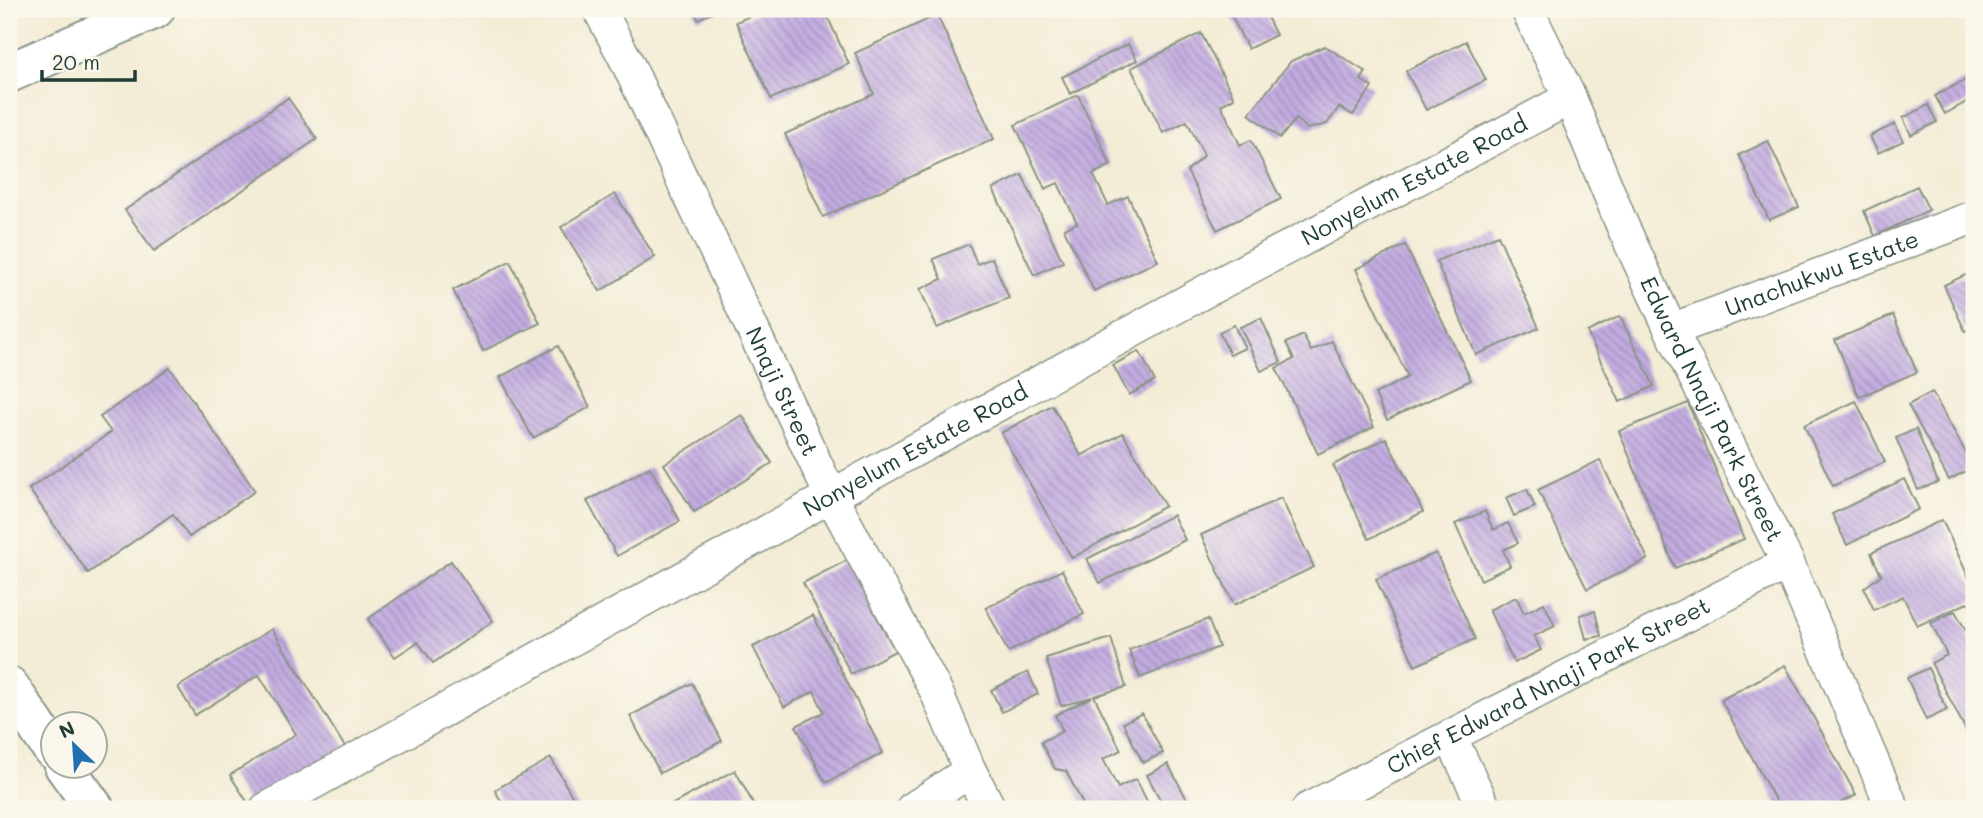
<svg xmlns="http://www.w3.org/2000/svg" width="1983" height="818" viewBox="0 0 1983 818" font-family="Mali,sans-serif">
<defs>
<pattern id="building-back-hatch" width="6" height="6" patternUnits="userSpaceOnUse" patternTransform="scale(1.75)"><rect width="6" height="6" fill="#c2abe1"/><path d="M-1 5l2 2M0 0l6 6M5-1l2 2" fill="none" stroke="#9d8cb7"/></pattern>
</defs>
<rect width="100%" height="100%" fill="#fbf7ec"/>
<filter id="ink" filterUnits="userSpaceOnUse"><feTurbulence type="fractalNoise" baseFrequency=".0143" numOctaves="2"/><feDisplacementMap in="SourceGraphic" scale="14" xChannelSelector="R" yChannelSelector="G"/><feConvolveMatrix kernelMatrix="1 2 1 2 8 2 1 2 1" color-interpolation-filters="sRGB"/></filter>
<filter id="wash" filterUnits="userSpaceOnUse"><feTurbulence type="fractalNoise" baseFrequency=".00686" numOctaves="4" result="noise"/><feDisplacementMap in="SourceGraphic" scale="28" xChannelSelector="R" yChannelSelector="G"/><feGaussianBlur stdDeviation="1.57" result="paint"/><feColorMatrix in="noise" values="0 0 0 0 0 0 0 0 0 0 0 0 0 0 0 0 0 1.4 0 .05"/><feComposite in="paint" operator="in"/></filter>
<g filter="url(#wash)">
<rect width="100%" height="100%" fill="#f3ecd6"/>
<g id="blocks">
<g fill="url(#building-back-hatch)">
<path d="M693 9H721L698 19Z"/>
<path d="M766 9H824L849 64 771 99 736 22Z"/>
<path d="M1228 9H1263L1276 35 1248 49Z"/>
<path d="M937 15 994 139 823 217 785 134 874 94 855 53Z"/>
<path d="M1201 33 1234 98 1221 105 1240 145 1251 140 1281 199 1217 230 1187 171 1204 155 1187 121 1163 133 1131 68Z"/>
<path d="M1466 41 1486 80 1426 110 1406 71Z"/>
<path d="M1128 44 1137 60 1070 94 1062 77Z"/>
<path d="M1325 46 1366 72 1361 80 1372 87 1353 115 1339 107 1327 124 1308 129 1296 119 1280 138 1249 114 1291 61Z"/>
<path d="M1967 79 1974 93V98L1945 114 1935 96Z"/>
<path d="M1078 95 1111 165 1093 174 1108 205 1128 196 1158 261 1094 291 1064 229 1077 223 1058 183 1045 189 1015 125Z"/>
<path d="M288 98 317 139 154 251 125 210Z"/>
<path d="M1928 105 1937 122 1911 135 1903 118Z"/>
<path d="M1895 124 1903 141 1878 153 1870 136Z"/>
<path d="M1768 141 1799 207 1769 220 1739 155Z"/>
<path d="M1022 175 1063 262 1034 275 993 189Z"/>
<path d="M1917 186 1929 210 1875 236 1864 211Z"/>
<path d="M615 194 655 257 600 291 561 227Z"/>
<path d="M1498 235 1539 328 1476 355 1436 261Z"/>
<path d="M969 244 977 264 992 258 1009 298 937 328 920 289 942 279 933 259Z"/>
<path d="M1405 245 1471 380 1387 420 1375 394 1408 377 1356 269Z"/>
<path d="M510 261 540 323 483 351 453 290Z"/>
<path d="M1974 271V327L1965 331 1944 285Z"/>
<path d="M1893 315 1917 372 1859 397 1835 340Z"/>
<path d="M1620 316 1654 386 1620 402 1587 332Z"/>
<path d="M1261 318 1281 362 1261 371 1240 327Z"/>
<path d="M1234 325 1245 348 1230 355 1219 332Z"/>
<path d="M1303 335 1311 351 1332 341 1374 427 1318 454 1276 368 1294 359 1286 343Z"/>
<path d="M558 346 590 407 533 438 500 377Z"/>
<path d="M1139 351 1155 381 1129 395 1113 365Z"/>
<path d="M170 368 255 491 189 537 173 514 88 573 29 489 111 432 100 417Z"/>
<path d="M1932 392 1974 467 1949 480 1908 405Z"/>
<path d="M1856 401 1885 462 1833 486 1804 425Z"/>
<path d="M1688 403 1744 539 1675 568 1619 431Z"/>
<path d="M1052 405 1081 456 1123 433 1165 506 1072 558 1001 433Z"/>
<path d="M742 415 772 463 694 512 664 464Z"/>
<path d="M1916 429 1938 482 1918 490 1896 438Z"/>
<path d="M1386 438 1423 512 1369 539 1333 465Z"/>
<path d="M1600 460 1648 559 1587 589 1538 490Z"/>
<path d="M650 467 680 521 617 556 587 501Z"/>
<path d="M1904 479 1919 509 1847 545 1832 514Z"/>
<path d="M1527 489 1535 507 1514 516 1506 498Z"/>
<path d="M1281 498 1314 567 1234 605 1201 535Z"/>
<path d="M1485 511 1493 530 1508 523 1518 543 1503 550 1510 566 1481 580 1455 524Z"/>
<path d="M1173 515 1185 540 1100 583 1087 559Z"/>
<path d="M1942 520 1974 589V600L1917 626 1903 596 1874 610 1864 588 1881 575 1871 553Z"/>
<path d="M1436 553 1475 639 1415 666 1376 579Z"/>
<path d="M847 560 895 651 851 674 803 583Z"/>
<path d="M451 561 493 621 433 663 418 642 395 657 368 619Z"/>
<path d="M1062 570 1084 614 1008 652 986 608Z"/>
<path d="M1516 597 1524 613 1544 603 1555 626 1534 636 1541 650 1514 663 1489 610Z"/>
<path d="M1595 611 1601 636 1586 639 1580 615Z"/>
<path d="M1955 611 1972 642 1974 641V733L1969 736 1931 663 1947 655 1931 623Z"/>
<path d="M813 615 883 753 826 783 796 726 824 712 814 691 784 707 753 647Z"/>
<path d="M1208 619 1219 647 1140 678 1129 650Z"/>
<path d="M272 629 345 747 250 806 230 775 296 734 259 675 195 715 178 687Z"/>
<path d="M1111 638 1126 687 1094 696 1121 750 1103 759 1118 788 1136 779 1151 809H1076L1084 806 1066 771 1055 769 1041 742 1063 731 1055 715 1092 697 1061 706 1046 658Z"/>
<path d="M1785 665 1856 795 1830 809H1780L1721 700Z"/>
<path d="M1928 668 1947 710 1926 720 1907 678Z"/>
<path d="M1028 672 1038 694 1002 712 991 690Z"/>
<path d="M692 683 722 741 660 773 630 716Z"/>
<path d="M1142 713 1163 753 1143 763 1123 723Z"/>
<path d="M551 758 579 809H505L495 790Z"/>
<path d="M1168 764 1190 805 1181 809H1165L1147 775Z"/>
<path d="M735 770 756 809H676L673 804Z"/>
</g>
</g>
</g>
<g filter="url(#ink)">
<use href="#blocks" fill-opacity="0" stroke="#899485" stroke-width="2"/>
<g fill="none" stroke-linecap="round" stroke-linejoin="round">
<g stroke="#899485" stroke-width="35">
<g id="minor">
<path id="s1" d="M599 9 626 60 831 496 936 691 970 771 990 809"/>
<path id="s2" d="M1527 9 1570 98 1623 227 1671 330 1788 563 1893 809"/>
<path id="s3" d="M1671 330 1974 217"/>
<path d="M1450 736 1485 809"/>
<path id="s4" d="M266 809 831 496 1213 287 1570 98"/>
<path d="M912 809 970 771"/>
<path id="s5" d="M1308 809 1788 563"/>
</g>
</g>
<g stroke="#899485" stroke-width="42">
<g id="tertiary">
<path d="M9 686 52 749"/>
<path d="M64 766 95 809"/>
</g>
</g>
<g stroke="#899485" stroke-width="42">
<path id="primary" d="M9 73 155 9"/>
</g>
<use href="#minor" stroke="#fff" stroke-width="32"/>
<use href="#tertiary" stroke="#fff" stroke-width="38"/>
<use href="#primary" stroke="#fff" stroke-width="38"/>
</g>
</g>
<g text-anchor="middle" stroke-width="5" stroke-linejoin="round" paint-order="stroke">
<g font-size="23" fill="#1f3d34" stroke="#fbf7ec">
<text dy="8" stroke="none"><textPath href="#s4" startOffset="1309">Nonyelum Estate Road</textPath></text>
<text dy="8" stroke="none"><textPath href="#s3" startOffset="161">Unachukwu Estate</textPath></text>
<text dy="8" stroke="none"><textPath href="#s1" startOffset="424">Nnaji Street</textPath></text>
<text dy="8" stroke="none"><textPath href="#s2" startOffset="441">Edward Nnaji Park Street</textPath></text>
<text dy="8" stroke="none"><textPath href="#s4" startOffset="742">Nonyelum Estate Road</textPath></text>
<text dy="8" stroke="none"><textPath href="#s5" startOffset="270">Chief Edward Nnaji Park Street</textPath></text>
</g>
</g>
<rect width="1983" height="818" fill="none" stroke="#fbf7ec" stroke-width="35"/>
<g transform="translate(74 745) rotate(335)"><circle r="33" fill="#fbf7ec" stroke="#a3ada2" stroke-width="2"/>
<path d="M0-5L12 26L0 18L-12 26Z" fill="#1f6fb2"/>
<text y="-10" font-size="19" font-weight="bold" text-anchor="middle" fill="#1f3d34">N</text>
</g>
<path d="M42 70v10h93v-10" fill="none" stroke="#1f3d34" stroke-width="3.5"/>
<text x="52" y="70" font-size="21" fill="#1f3d34" stroke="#fbf7ec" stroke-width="5" paint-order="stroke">20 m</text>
</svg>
